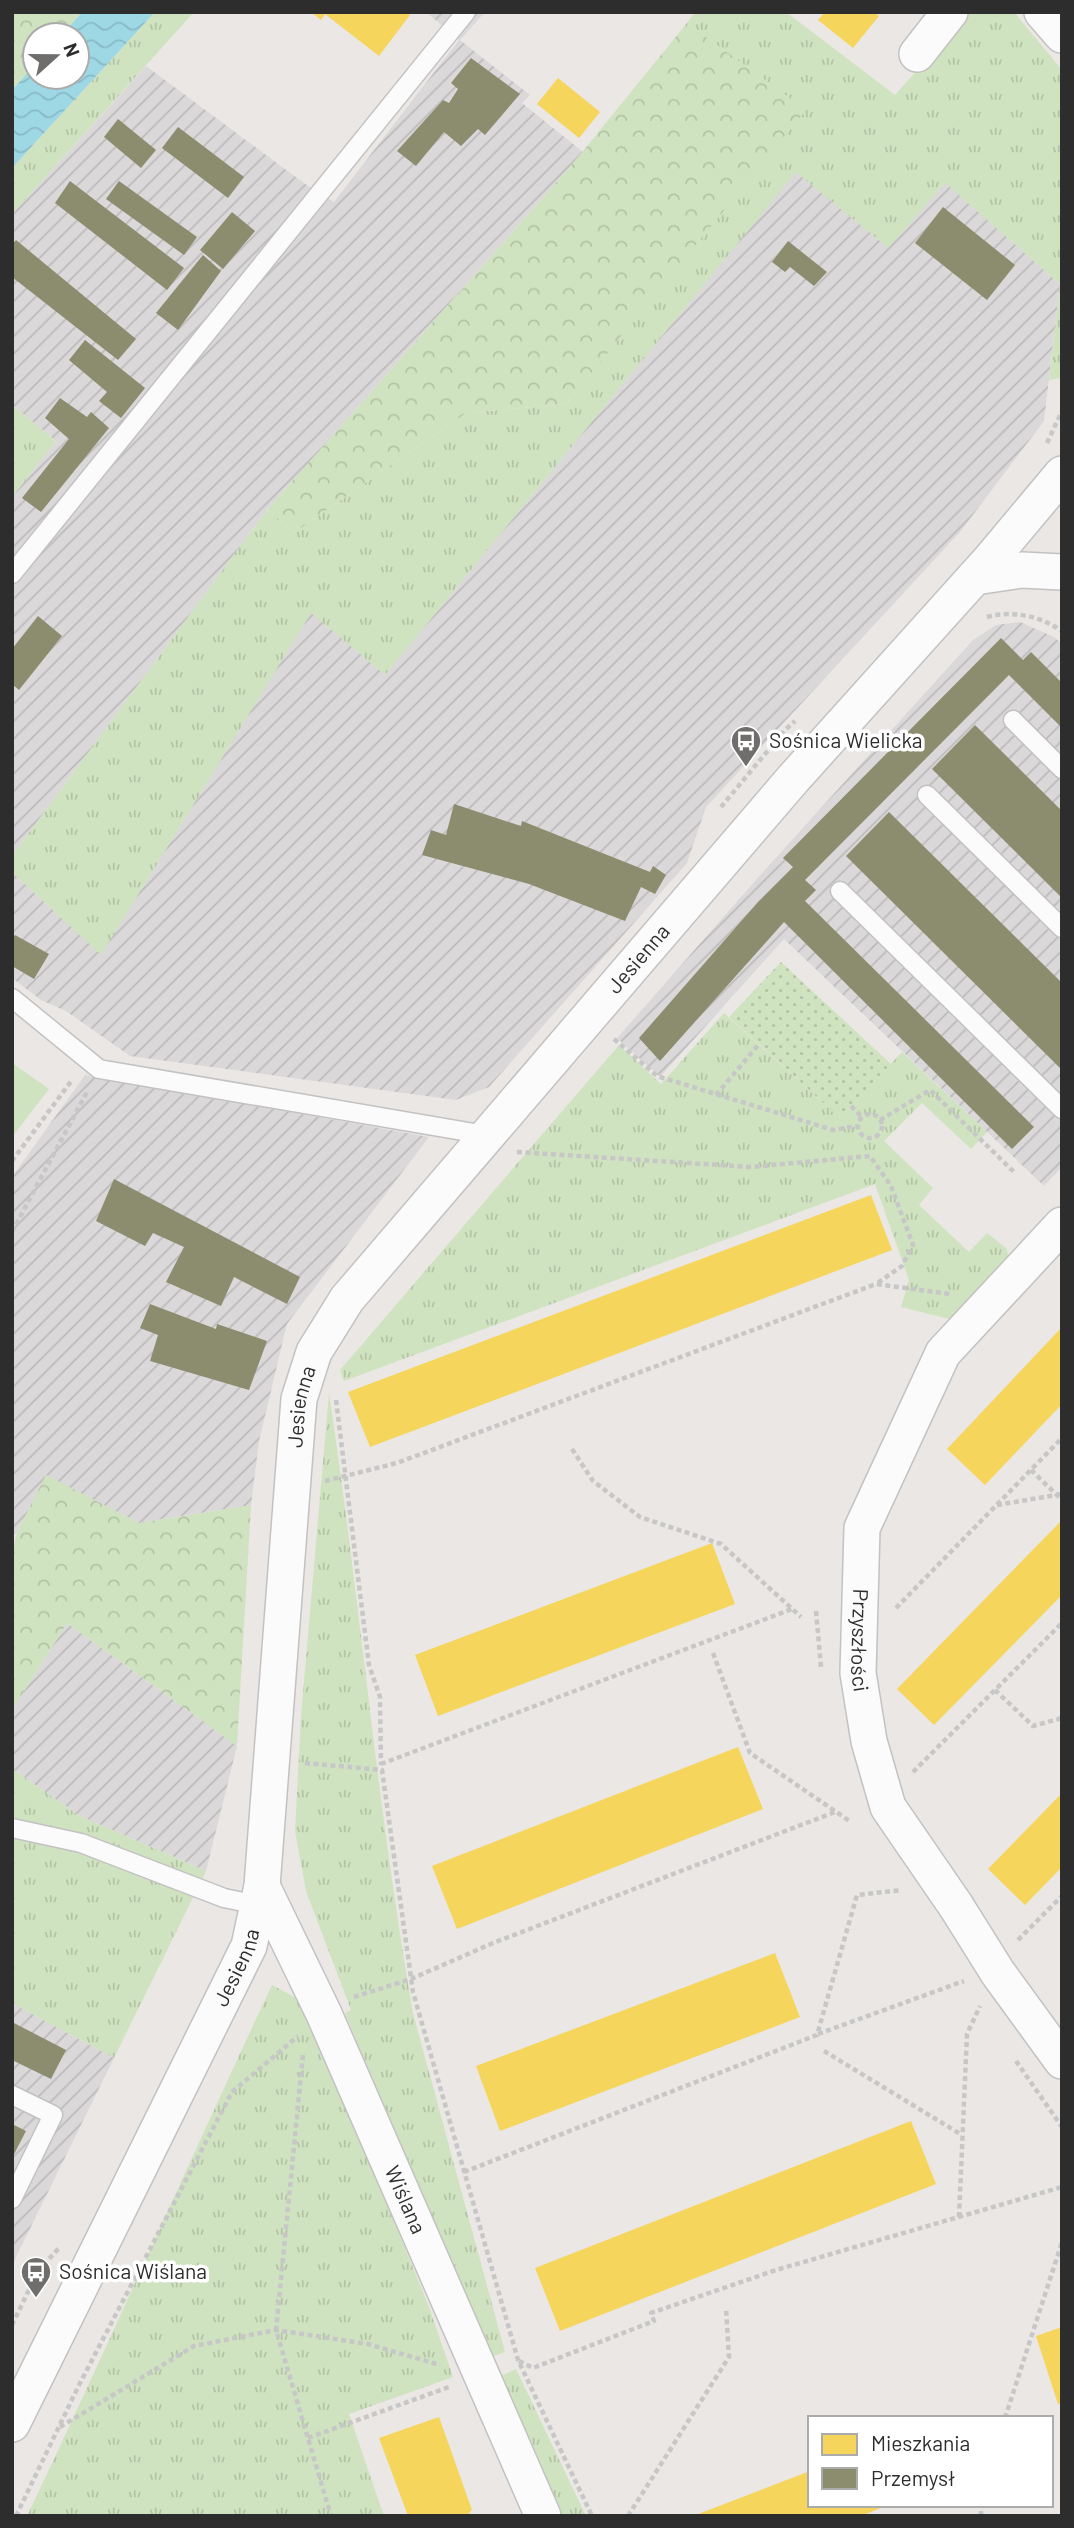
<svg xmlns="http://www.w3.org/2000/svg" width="1074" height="2528" viewBox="0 0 1074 2528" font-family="Barlow,sans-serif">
<defs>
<pattern id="industrial-furrows" width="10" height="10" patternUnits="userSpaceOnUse" patternTransform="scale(1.75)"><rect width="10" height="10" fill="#dbd8da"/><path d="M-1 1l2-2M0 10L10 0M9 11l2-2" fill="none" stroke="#bcbabb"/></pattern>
<pattern id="grass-tufts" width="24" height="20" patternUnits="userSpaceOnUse" patternTransform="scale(1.75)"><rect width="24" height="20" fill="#d0e3c0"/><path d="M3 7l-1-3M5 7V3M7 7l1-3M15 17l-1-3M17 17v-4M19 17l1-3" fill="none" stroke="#b3c3a5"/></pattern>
<pattern id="forest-crowns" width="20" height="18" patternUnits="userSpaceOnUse" patternTransform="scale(1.75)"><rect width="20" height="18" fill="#d0e3c0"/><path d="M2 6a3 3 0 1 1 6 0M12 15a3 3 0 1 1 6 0" fill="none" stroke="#b3c3a5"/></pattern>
<pattern id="park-dots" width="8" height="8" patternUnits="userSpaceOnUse" patternTransform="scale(1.75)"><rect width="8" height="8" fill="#d0e3c0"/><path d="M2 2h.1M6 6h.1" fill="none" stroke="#b3c3a5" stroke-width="1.8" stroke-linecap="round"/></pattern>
<pattern id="water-waves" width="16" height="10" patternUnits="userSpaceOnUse" patternTransform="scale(1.75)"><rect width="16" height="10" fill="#9ed8e5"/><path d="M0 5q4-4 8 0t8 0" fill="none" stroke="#88bac5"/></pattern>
</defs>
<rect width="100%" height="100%" fill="#eae7e4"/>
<g fill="url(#industrial-furrows)">
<path d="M426 12H485L460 40 530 95 522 103 583 152 267 510 12 856V497L56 441 12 405V214L146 66 308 186 334 202 459 40Z"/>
<path d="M796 171 888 247 945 182 1060 284 1044 421 960 532 706 807 687 863 489 1087 456 1100 130 1056 66 1011 41 1000 12 978V872L101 954 311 612 385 675Z"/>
<path d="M1020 622 1054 637 1062 644V1167L1044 1186 784 939 660 1077 617 1038 763 872 973 640 996 625Z"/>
<path d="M85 1075 429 1137 287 1324 259 1441 251 1505 139 1523 46 1476 16 1535 12 1532V1177Z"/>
<path d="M67 1623 237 1746 206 1871 80 1816 12 1769V1710Z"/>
<path d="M12 2003 114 2058 12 2265Z"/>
</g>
<g fill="url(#grass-tufts)">
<path d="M155 12H194L12 214V168Z"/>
<path d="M695 12H786L895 95 969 12H1014L1062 70 1061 378 1049 380 1060 284 945 183 888 248 796 172 385 675 311 613 101 955 12 872V856L267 510 295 532 466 413 566 404 805 110 687 23Z"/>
<path d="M12 405 56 441 12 497Z"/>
<path d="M724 1013 840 1118 902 1052 987 1132 971 1149 922 1103 884 1141 933 1188 919 1205 969 1252 987 1233 1006 1248 1010 1258 953 1320 901 1307 909 1280 875 1184 344 1381 340 1370 619 1045 661 1084Z"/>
<path d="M329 1393C360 1599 377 1808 413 2013L505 2352 488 2358 345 2013 351 2010 306 1891 295 1831 301 1716Z"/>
<path d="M12 1769 80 1816 206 1871 114 2058 12 2003Z"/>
<path d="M272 1985 305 2003 429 2307 453 2377 349 2414 384 2516H27C111 2340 189 2161 272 1985Z"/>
<path d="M516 2369 586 2516H557L499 2377Z"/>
</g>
<g fill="url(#forest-crowns)">
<path d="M12 12H82L62 35H35V65L12 90Z"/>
<path d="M687 23 806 110 566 404 466 413 295 532 267 510 570 167Z"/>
<path d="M46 1475 139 1523 251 1505 237 1746 67 1623 12 1710V1556L16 1535Z"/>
</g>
<path fill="url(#park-dots)" d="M781 962 891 1064 840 1118 729 1017Z"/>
<path fill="#d0e3c0" d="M12 1063 49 1089 12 1137Z"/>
<path fill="url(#water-waves)" d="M82 12H155L12 168V90L35 65V77H77V35H62Z"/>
<g fill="#f6d55c">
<path d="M311 12H406L410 15 379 56 325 14 321 20Z"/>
<path d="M825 12H874L879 16 853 48 818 20Z"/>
<path d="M558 78 600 112 579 138 537 104Z"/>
<path d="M871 1195 892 1250 370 1447 348 1392Z"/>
<path d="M1062 1327V1404L985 1485 947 1449Z"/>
<path d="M1062 1520V1595L934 1725 897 1689Z"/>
<path d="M712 1543 735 1604 438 1716 415 1655Z"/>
<path d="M738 1747 763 1809 457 1929 432 1866Z"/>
<path d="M1062 1793V1867L1025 1905 988 1869Z"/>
<path d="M775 1953 800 2017 500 2131 476 2066Z"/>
<path d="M911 2121 936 2184 560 2331 535 2268Z"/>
<path d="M1062 2327V2403L1058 2404 1036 2336Z"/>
<path d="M439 2417 472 2510 469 2513 471 2516H408L379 2438Z"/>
<path d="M810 2471V2505H888L861 2516H693Z"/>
</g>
<g fill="#8c8c6e">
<path d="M471 58 520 94 485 135 478 129 461 146 444 132 416 166 397 151 443 100 449 103 458 89 451 83Z"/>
<path d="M118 119 156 150 141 168 104 137Z"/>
<path d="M178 127 244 177 228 198 162 148Z"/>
<path d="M70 181 184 268 167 290 55 203Z"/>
<path d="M119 181 197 237 184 255 106 199Z"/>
<path d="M943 207 1015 265 987 300 915 243Z"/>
<path d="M232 212 255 231 223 269 200 250Z"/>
<path d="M16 240 136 339 118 360 12 277V245Z"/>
<path d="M788 241 827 272 814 286 790 267 785 272 772 262Z"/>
<path d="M203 255 221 271 178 330 156 313Z"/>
<path d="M85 340 145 388 121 418 99 401 107 392 69 360Z"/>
<path d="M60 398 87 417 91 412 109 428 41 512 22 498 69 439 45 418Z"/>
<path d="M38 616 62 636 19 690 12 684V649Z"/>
<path d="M1001 638 1023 660 1031 652 1062 683V728L1009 675 805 880 816 890 805 901 1034 1127 1012 1149 784 922 660 1061 639 1038 758 902 793 867 783 858Z"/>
<path d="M975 725 1062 811V898L932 769Z"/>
<path d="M454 804 521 826 522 821 650 872 653 866 666 875 655 894 641 887 625 921 529 884 422 855 431 830 446 835Z"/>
<path d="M889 812 1062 983V1070L846 856Z"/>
<path d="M15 935 49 954 34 979 12 966V939Z"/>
<path d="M114 1179 300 1277 287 1304 234 1277 221 1306 166 1282 184 1247 153 1233 145 1246 96 1221Z"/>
<path d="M150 1304 216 1329 217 1324 267 1341 249 1390 150 1361 158 1335 140 1328Z"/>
<path d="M12 2022 66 2050 51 2079 12 2060Z"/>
<path d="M12 2124 26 2131 12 2158Z"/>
</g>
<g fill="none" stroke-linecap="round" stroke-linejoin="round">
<g stroke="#c3c2c2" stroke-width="21">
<g id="service">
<path d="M12 574 466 12"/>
<path d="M1013 720 1062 769"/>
<path d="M927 795 1062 928"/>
<path d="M840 891 1062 1109"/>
<path d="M12 998 99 1069 486 1135"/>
<path d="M12 1828 81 1843 224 1898 258 1905"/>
<path d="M12 2095 53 2115 12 2199"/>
</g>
</g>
<g stroke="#c3c2c2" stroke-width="38">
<g id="minor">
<path d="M1042 12 1062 35"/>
<path d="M917 54 950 12"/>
<path d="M975 577 1022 570 1062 572"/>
<path id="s1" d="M1062 1225 943 1353 862 1528 858 1673 869 1741 888 1807 956 1906 998 1973 1062 2061"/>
<path id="s2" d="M262 1886 324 2014 543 2516"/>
<path id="s3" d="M12 2424 249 1946 262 1886 299 1399 314 1352 347 1299 793 779 990 560 1062 474"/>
</g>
</g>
<g stroke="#c7c7c7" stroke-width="4.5" stroke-dasharray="5 3.5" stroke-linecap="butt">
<path d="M1047 443 1062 411"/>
<path d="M987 617C1013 610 1040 616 1062 631"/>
<path d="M721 807 785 730 795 721"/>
<path d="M614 1039 657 1076 833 1130 858 1126"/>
<path d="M716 1095 759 1044"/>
<path d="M851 1106 862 1117"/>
<circle cx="870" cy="1126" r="12"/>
<path d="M880 1120 930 1090 1014 1172"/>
<path d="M517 1152 751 1167 870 1156 891 1186 913 1245 902 1266 876 1284"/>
<path d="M12 1161 72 1080"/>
<path d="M12 1232 87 1092"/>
<path d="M336 1400 369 1665 380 1697 381 1765"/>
<path d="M572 1449 593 1481 640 1517 721 1544 801 1617"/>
<path d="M1031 1470 1062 1500"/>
<path d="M325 1481 397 1463 876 1284 950 1294"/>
<path d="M997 1505 1062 1494"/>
<path d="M896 1608 1062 1438"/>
<path d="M816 1611 821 1667"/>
<path d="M713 1653 750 1753 851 1822"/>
<path d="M995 1690 1033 1726 1062 1718"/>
<path d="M305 1763 382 1770 413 1992 518 2360 592 2516"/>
<path d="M381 1764 792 1609"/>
<path d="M913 1772 1062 1623"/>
<path d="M1018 1940 1062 1896"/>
<path d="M354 1997 411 1979 493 1943 835 1812"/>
<path d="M818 2034 964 1981"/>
<path d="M824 2051 962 2135"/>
<path d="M303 2055 276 2330 331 2516"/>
<path d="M1016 2061 1062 2127"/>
<path d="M464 2172 817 2035 857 1895 902 1890"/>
<path d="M959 2217 967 2034 980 2006"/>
<path d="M12 2325 38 2271 59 2248"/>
<path d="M519 2361 533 2368 654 2321 651 2313 776 2270 1062 2187"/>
<path d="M1005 2418 1062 2242"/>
<path d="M60 2427 194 2346 276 2330 368 2344 440 2365"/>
<path d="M308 2438 449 2387"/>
<path d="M16 2516 79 2385 232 2092 298 2036"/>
<path d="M628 2516 729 2357 726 2308"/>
<path d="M981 2516V2505"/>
</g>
<use href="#service" stroke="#fcfbfb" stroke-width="18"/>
<use href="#minor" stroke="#fcfbfb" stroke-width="35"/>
</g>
<defs>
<g id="bus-pin" transform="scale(1.575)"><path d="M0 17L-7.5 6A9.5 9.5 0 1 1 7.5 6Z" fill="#6f6e6d" stroke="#fff"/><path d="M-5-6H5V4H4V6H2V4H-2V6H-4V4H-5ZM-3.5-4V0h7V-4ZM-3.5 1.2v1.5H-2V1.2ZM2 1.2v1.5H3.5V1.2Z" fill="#fff"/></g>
</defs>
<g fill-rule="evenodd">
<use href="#bus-pin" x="746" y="741"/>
<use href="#bus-pin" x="36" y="2272"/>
</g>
<g text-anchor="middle" stroke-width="7" stroke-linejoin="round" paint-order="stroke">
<g font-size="21" fill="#2d2d2d" stroke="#fff" text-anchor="start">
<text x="769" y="748">Sośnica Wielicka</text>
<text x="59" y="2279">Sośnica Wiślana</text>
</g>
<g font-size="21" fill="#2d2d2d" stroke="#fff">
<text dy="7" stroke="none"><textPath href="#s3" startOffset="1643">Jesienna</textPath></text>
<text dy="7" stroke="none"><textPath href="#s3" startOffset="1076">Jesienna</textPath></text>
<text dy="7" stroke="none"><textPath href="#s1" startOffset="480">Przyszłości</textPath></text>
<text dy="7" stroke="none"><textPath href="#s3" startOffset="509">Jesienna</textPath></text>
<text dy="7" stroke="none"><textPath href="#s2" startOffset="345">Wiślana</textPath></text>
</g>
</g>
<rect width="1074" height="2528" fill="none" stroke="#2d2d2d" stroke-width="28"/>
<rect x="808" y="2416" width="245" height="91" fill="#ffffff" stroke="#ababab" stroke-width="2"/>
<rect x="822" y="2434" width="35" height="21" fill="#f6d55c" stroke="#ababab" stroke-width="2"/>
<text x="871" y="2451" font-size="21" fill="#2d2d2d">Mieszkania</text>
<rect x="822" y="2468" width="35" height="21" fill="#8c8c6e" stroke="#ababab" stroke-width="2"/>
<text x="871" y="2486" font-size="21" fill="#2d2d2d">Przemysł</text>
<g transform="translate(56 56) rotate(69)"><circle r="33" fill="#ffffff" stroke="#ababab" stroke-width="2"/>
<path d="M0-5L12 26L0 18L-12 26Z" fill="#6f6e6d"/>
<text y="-10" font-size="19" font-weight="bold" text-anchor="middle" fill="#2d2d2d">N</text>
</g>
</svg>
